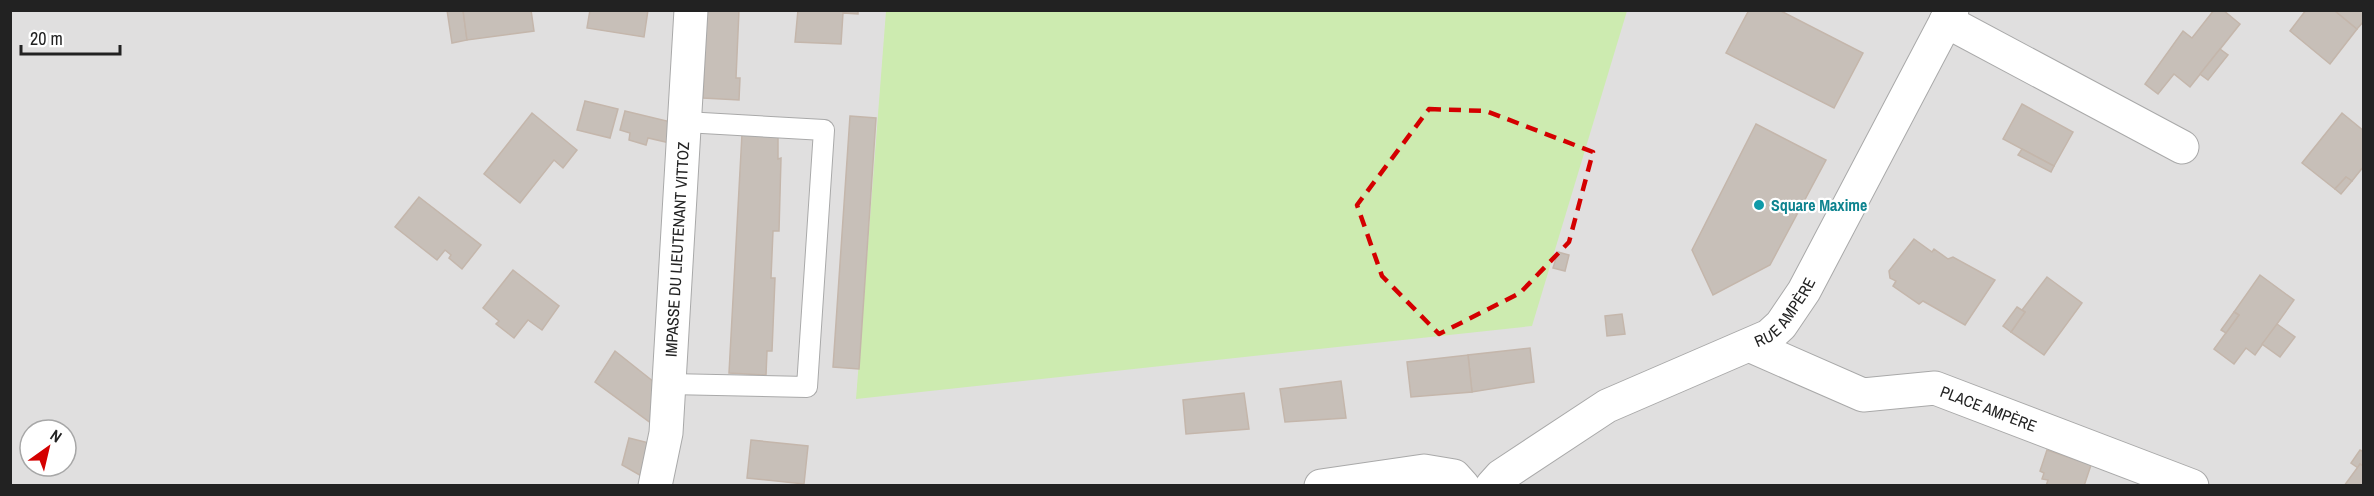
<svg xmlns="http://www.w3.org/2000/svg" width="2374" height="496" viewBox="0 0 2374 496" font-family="'Archivo Narrow',sans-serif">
<rect width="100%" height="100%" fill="#f2efe9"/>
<path fill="#e0dfdf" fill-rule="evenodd" d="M10 11H2363V485H11ZM30 430H66V466H30Z"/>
<path fill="#cdebb0" d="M886 11H1627L1532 326 856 399Z"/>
<g fill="#c7bfb8" stroke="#c4b6ab" stroke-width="1.5">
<path d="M447 10H463L467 40 452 43Z"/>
<path d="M463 10H531L534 31 467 40Z"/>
<path d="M590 10H648L644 37 587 28Z"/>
<path d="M707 10H739L736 78H740L739 100 703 98Z"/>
<path d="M798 10H858V14L843 13 841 44 795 42Z"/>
<path d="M1749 10H1779L1863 53 1834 108 1726 53Z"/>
<path d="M2214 10H2223L2240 24 2190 87 2174 74 2158 94 2145 84 2183 31 2192 38Z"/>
<path d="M2306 10H2334L2357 29 2330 64 2290 31Z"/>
<path d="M2334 10H2364V21L2357 29Z"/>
<path d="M2220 49 2228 55 2208 80 2200 74Z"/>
<path d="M585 101 618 109 610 138 577 130Z"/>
<path d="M2022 104 2073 132 2054 166 2003 139Z"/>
<path d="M625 111 671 122 670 143 648 138 646 145 629 140 630 133 620 130Z"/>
<path d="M532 113 577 150 563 168 554 160 520 203 484 174Z"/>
<path d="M2342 113 2364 131V166L2352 181 2346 177 2335 189 2302 163Z"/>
<path d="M850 116 876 118 859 369 833 367Z"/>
<path d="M1756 124 1826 160 1770 265 1713 295 1692 250Z"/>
<path d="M742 134 778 135V159L781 158 779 231H773L771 278H775L772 351H767L766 375 729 373Z"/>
<path d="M2022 149 2054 166 2051 172 2018 155Z"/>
<path d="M2346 177 2352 181 2341 194 2335 189Z"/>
<path d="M419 197 481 245 462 269 449 258 451 255 445 250 437 260 395 227Z"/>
<path d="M1914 239 1932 252 1934 249 1948 259 1953 257 1995 280 1965 325 1923 301 1919 304 1893 286 1896 281 1890 278 1889 271Z"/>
<path d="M1558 252 1569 255 1565 271 1553 268Z"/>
<path d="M513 270 559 306 542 330 528 320 514 338 496 324 499 321 483 308Z"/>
<path d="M2260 275 2294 300 2255 355 2246 348 2234 364 2214 349 2239 315 2234 312Z"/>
<path d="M2047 277 2082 303 2044 355 2011 332 2025 312 2022 310Z"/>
<path d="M2017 307 2025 312 2011 332 2003 326Z"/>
<path d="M2234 312 2239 315 2226 333 2221 330Z"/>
<path d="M1622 314 1625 334 1607 336 1605 316Z"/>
<path d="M2277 324 2295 337 2280 357 2262 344Z"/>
<path d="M1530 348 1534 382 1472 392 1468 355Z"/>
<path d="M615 351 659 386 655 426 595 382Z"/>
<path d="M1468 355 1472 392 1411 397 1407 362Z"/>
<path d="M1341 381 1346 418 1285 422 1280 389Z"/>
<path d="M1244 393 1249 429 1186 434 1183 400Z"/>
<path d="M629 438 653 444 645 478 622 465Z"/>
<path d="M751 440 808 446 804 484 747 478Z"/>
<path d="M2047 450 2091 465 2084 486H2046L2048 480 2042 479 2044 473 2040 471Z"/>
<path d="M2360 450 2364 452V467L2360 464 2358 468 2351 463Z"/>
<path d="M2360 464 2364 467V486H2344Z"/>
</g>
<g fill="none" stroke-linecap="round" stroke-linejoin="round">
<g stroke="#a9a9a9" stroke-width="22">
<path id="service" d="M669 384 807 387 824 130 685 122"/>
</g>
<g stroke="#a9a9a9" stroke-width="35">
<g id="minor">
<path d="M1946 21 2182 147"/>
<path id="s1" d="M1751 346 1863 395 1935 388 2192 486"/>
<path id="s2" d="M655 486 666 433 691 10"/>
<path d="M1321 486 1424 471 1454 476 1463 486"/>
</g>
</g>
<g stroke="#a9a9a9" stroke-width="35">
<g id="tertiary">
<path id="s3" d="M1492 486 1501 476 1607 406 1769 336 1781 325 1804 291 1952 10"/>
</g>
</g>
<use href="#service" stroke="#fff" stroke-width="20"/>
<use href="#minor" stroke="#fff" stroke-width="33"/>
<use href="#tertiary" stroke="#fff" stroke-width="33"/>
</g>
<path fill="none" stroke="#d40000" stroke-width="4.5" stroke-dasharray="12 8" stroke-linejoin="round" d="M1429 109 1486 111 1593 152 1569 242 1520 293 1439 334 1382 276 1357 205Z"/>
<circle fill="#0f9aa8" stroke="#fff" stroke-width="2" cx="1759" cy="205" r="6"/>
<g text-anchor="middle" stroke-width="4.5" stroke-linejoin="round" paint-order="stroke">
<g font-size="16" font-weight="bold" fill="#0d838f" stroke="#fff" text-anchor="start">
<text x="1771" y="211">Square Maxime</text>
</g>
<g font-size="16" fill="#222" stroke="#fff">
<text dy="6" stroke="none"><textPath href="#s2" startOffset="238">IMPASSE DU LIEUTENANT VITTOZ</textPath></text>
<text dy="6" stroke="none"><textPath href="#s3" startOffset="345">RUE AMPÈRE</textPath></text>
<text dy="6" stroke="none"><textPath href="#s1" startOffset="252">PLACE AMPÈRE</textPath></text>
</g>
</g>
<rect width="2374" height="496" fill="none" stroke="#222222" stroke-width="24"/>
<g transform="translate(48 448) rotate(34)"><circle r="28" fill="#ffffff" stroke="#a7a7a7" stroke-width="1.5"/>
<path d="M0-4.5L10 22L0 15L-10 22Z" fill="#d40000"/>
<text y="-9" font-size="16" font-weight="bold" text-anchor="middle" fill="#222222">N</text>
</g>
<path d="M21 45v9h99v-9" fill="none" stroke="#222222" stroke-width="3"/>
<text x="30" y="45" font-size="18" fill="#222222" stroke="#ffffff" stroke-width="4.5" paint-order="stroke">20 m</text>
</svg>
